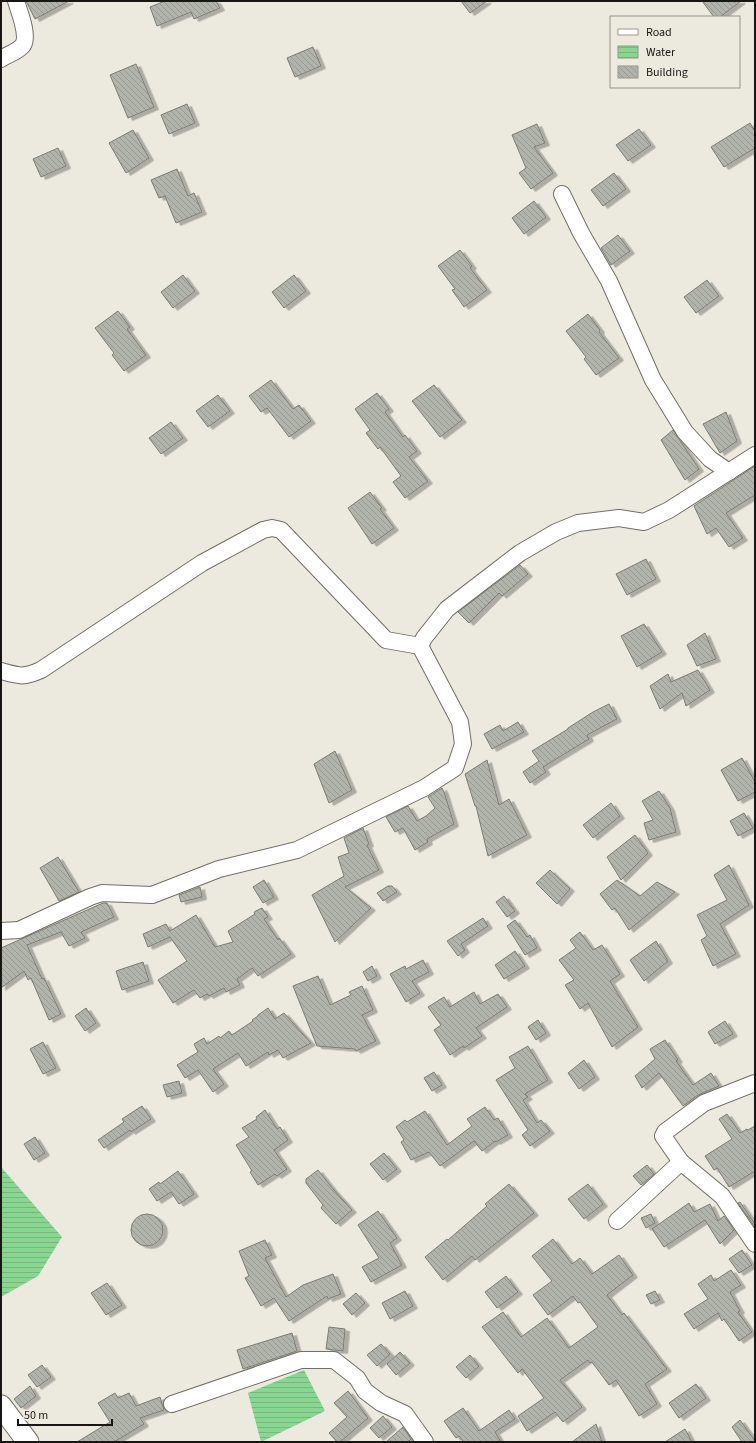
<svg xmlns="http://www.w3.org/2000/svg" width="756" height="1443" viewBox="0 0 756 1443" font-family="'Source Sans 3',sans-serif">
<defs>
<pattern id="water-rules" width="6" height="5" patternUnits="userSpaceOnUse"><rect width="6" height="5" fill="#88d691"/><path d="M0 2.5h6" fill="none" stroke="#75b77c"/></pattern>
<pattern id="building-back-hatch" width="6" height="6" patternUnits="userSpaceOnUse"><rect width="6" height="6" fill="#b1b4aa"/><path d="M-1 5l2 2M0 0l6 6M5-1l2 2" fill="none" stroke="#989a91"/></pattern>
<filter id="shadow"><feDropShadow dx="4.5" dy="2.5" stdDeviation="0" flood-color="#0004"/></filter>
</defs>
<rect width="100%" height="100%" fill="#ece9de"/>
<g fill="url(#water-rules)">
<path d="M1 1167 62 1237 38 1276 1 1297Z"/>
<path d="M304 1370 325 1411 261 1442 248 1393Z"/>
</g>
<g fill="url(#building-back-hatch)" stroke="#7b7d74" filter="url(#shadow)">
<path d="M26 1H69L35 19Z"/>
<path d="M165 1H216L220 8 194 19 191 12 157 26 150 7Z"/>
<path d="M461 1H487L470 13Z"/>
<path d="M702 1H741L720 17H714Z"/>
<path d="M313 47 321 66 295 77 287 58Z"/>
<path d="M136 64 154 107 128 118 110 75Z"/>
<path d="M187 104 195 123 169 134 161 115Z"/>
<path d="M750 123 755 131V148L724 167 711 147Z"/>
<path d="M537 124 545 143 534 147 553 173 531 189 519 173 526 168 512 135Z"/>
<path d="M639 129 651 145 628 161 616 145Z"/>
<path d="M133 130 149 158 126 173 109 143Z"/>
<path d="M58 148 66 166 41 177 33 159Z"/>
<path d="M177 169 188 196 194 193 202 212 176 223 165 196 159 198 151 180Z"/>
<path d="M614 173 626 189 603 206 591 190Z"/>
<path d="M534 201 546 217 524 234 512 218Z"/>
<path d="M618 235 630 251 611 265 601 248Z"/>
<path d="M460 250 472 266 470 268 487 290 464 307 452 290 455 289 438 266Z"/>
<path d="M183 275 195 291 173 308 161 292Z"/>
<path d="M294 275 306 291 284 308 272 292Z"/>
<path d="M707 280 719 296 696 313 684 297Z"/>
<path d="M118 311 130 327 127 329 146 355 124 371 112 355 114 353 95 328Z"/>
<path d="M588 314 600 330 599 332 619 358 596 375 584 359 586 357 566 331Z"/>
<path d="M271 380 293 409 299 405 311 421 289 437 267 408 261 412 249 396Z"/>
<path d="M434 385 462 420 440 437 412 401Z"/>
<path d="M377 393 389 409 385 412 403 437 405 435 417 451 409 457 428 481 405 498 393 482 401 476 380 447 378 449 366 433 370 430 355 409Z"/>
<path d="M218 395 230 411 208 427 196 411Z"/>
<path d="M726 412 737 441 720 453 703 424Z"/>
<path d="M171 422 183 438 161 454 149 438Z"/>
<path d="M673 430 699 469 685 480 661 440Z"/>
<path d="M755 466V495L726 513 743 538 729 547 716 528 707 534 694 506Z"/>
<path d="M370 492 382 508 380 509 394 528 372 544 348 508Z"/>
<path d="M646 559 656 579 627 595 616 574Z"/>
<path d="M520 565 528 574 502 596 499 593 469 623 458 612Z"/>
<path d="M644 624 662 652 637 667 621 636Z"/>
<path d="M705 633 716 659 697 666 687 645Z"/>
<path d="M698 670 710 690 686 706 682 693 660 709 650 686 668 674 671 682Z"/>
<path d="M609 704 617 719 587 735 589 739 543 767 546 772 530 783 523 772 539 761 532 751 568 729V728L593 712Z"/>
<path d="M518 722 524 732 492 749 484 734 500 725 503 731Z"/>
<path d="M335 751 352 790 329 803 314 764Z"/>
<path d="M742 758 755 782V792L738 801 721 770Z"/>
<path d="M487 760 499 805 509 799 527 835 488 856 476 806H475L465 774Z"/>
<path d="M442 788 444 792 454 824 427 839 428 842 415 850 403 828 395 832 386 817 408 806 417 821 426 816 435 808 428 797Z"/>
<path d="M659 791 670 808 676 832 649 840 644 823 653 820 642 801Z"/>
<path d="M611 803 620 816 593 838 583 825Z"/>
<path d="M744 813 753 828 738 836 730 821Z"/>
<path d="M363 828 369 844 367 845 379 870 345 887 371 908 335 942 312 895 344 876 338 857 349 853 344 838Z"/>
<path d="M635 835 648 853 621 880 607 857Z"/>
<path d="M58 857 79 892 59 901 40 868Z"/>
<path d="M729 865 749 905 720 924 736 954 713 966 701 940 707 936 697 915 727 900 714 875Z"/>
<path d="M550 870 570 889 557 904 536 883Z"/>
<path d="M264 880 274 897 263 903 253 887Z"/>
<path d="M617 880 640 896 657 882 675 892 629 930 615 908 612 910 600 894Z"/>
<path d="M388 886H392L397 892 383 901 377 893Z"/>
<path d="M200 887 202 897 181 902 179 895Z"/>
<path d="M504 896 515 911 507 917 496 902Z"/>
<path d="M103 903H107L114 917 81 932 85 938 69 946 61 932 27 945 42 979 44 978 61 1014 49 1020 31 978 28 980 24 971 1 988V948Z"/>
<path d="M262 908 268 917 264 919 278 940 279 938 291 954 258 976 252 968 237 979 240 985 226 992 224 988 209 996 207 994 200 998 194 990 173 1003 158 980 187 961 170 937 148 947 143 934 166 924 170 931 196 915 215 947 233 942 228 931 255 914 254 912Z"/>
<path d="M483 918 488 926 461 944 465 950 458 956 447 941Z"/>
<path d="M515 920 527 937 530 935 537 948 525 955 507 926Z"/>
<path d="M580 932 593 950 602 945 620 974 610 981 638 1027 612 1047 588 1003 580 1009 565 985 574 980 559 960 576 948 570 940Z"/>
<path d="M656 941 668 961 644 981 630 960Z"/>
<path d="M515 951 525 966 504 979 495 965Z"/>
<path d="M423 960 429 972 412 981 420 993 406 1002 390 974 405 966 406 969Z"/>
<path d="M143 962 149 981 122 990 116 971Z"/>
<path d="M372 966 377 976 368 981 363 972Z"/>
<path d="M318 976 330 1005 351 995 349 992 362 986 373 1010 362 1015 376 1041 356 1051 355 1049 317 1046 293 986Z"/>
<path d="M474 992 480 1004 498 994 507 1007 476 1028 482 1036 464 1048 463 1046 450 1055 434 1030 441 1025 428 1007 444 997 450 1007Z"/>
<path d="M86 1008 96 1023 85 1031 75 1016Z"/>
<path d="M268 1008 275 1019 284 1013 311 1043 283 1058 278 1050 269 1055 268 1052 246 1066 238 1053 213 1069 224 1084 213 1092 198 1070 185 1078 177 1065 198 1052 194 1044 204 1038 207 1044 219 1036 220 1038 229 1031 232 1035 253 1021 252 1020 258 1016V1015Z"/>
<path d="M538 1020 546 1033 536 1040 528 1027Z"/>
<path d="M725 1021 733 1034 715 1044 708 1032Z"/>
<path d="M665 1040 678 1060 676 1061 693 1085 711 1073 719 1086 698 1095 683 1106 659 1073 642 1088 635 1076 655 1059 650 1049Z"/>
<path d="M43 1042 56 1068 43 1074 30 1049Z"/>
<path d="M528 1046 548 1080 525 1094 528 1097 523 1100 537 1123 541 1120 550 1131 530 1146 522 1135 528 1130 496 1080 515 1068 509 1057Z"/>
<path d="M584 1060 595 1077 579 1089 568 1073Z"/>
<path d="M434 1072 442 1085 432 1091 424 1078Z"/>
<path d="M179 1081 182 1093 167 1097 163 1085Z"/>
<path d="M142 1106 151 1119 131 1132 130 1130 104 1148 98 1140 124 1122 122 1119Z"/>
<path d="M485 1107 494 1120 498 1118 508 1135 496 1142 495 1141 482 1151 474 1141 440 1166 429 1152 411 1160 401 1142 404 1140 396 1127 405 1120 407 1122 425 1111 447 1145 472 1126 467 1119Z"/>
<path d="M265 1110 277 1129 280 1127 288 1140 274 1150 287 1169 277 1176 275 1174 258 1185 250 1172 252 1171 236 1145 249 1137 242 1128 257 1119 256 1117Z"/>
<path d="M727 1114 740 1133 747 1129 748 1130 755 1126V1171L729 1187 717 1168 714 1170 705 1156 732 1139 719 1119Z"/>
<path d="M35 1137 45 1153 34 1160 24 1144Z"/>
<path d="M384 1153 397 1169 383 1180 370 1164Z"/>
<path d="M647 1165 654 1174 641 1185 633 1176Z"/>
<path d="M318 1170 333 1189 352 1210 336 1224 321 1208 323 1205 306 1183V1179Z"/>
<path d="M178 1171 194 1194 179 1204 171 1192 157 1201 149 1189 159 1182 160 1184Z"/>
<path d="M509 1184 534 1213 475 1260 472 1256 443 1280 425 1257 447 1239 448 1240 487 1206 485 1204Z"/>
<path d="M588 1184 603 1204 584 1219 568 1199Z"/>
<path d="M740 1202 755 1224V1227L738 1203Z"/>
<path d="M689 1203 694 1212 710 1204 718 1221 724 1216 734 1230 720 1244 705 1220 664 1247 652 1229Z"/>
<path d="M378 1211 397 1238 390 1243 402 1265 371 1282 362 1267 379 1258 358 1225Z"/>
<path d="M651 1214 655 1223 646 1228 641 1218Z"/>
<circle cx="147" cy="1230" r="16"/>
<path d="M553 1239 572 1264 580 1258 592 1274 619 1255 633 1275 607 1295 622 1315 624 1313 667 1369 645 1384 657 1404 639 1416 616 1380 609 1385 592 1362 590 1363 588 1360 560 1380 582 1407 563 1422 555 1412 527 1431 518 1416 544 1398 522 1369 518 1373 482 1327 503 1312 521 1337 547 1318 569 1348 598 1327 580 1302 578 1303 573 1296 548 1315 533 1295 552 1281 532 1256Z"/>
<path d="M265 1240 272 1255 265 1258 286 1297 303 1285 333 1274 341 1294 328 1299 327 1296 289 1321 274 1298 261 1306 245 1278 249 1276 239 1251Z"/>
<path d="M742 1250 752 1265 739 1273 729 1259Z"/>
<path d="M731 1270 741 1285 730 1292 740 1311 738 1312 752 1332 739 1341 724 1319 722 1321 718 1313 694 1329 684 1314 708 1299 698 1284 711 1275 714 1281Z"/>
<path d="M506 1276 518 1292 497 1308 485 1292Z"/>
<path d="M107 1283 122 1305 106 1315 91 1293Z"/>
<path d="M405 1291 413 1306 390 1319 382 1303Z"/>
<path d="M655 1291 660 1300 651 1304 646 1295Z"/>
<path d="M356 1293 365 1303 352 1315 343 1304Z"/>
<path d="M329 1327 345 1329 343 1351 326 1349Z"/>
<path d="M292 1333 297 1351 243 1369 237 1350Z"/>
<path d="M381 1344 390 1354 377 1366 367 1355Z"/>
<path d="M400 1352 410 1363 396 1375 387 1364Z"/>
<path d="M470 1355 479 1366 466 1378 456 1367Z"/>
<path d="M42 1365 51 1377 37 1387 28 1375Z"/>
<path d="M696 1384 706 1398 679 1418 669 1403Z"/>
<path d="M30 1386 36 1396 21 1408 14 1399Z"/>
<path d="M348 1391 368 1418 340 1442H337L329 1433 347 1417 334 1403Z"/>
<path d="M115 1393 118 1398 129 1393 136 1406 160 1397 164 1410 140 1418 144 1424 114 1442H77L110 1422 98 1403Z"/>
<path d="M463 1408 479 1431 509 1410 515 1419 495 1432 501 1442H462L463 1441 459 1436 456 1438 444 1421Z"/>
<path d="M383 1416 392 1427 379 1438 370 1428Z"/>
<path d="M740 1420 755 1441V1442H742L732 1427Z"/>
<path d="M596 1424 602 1442H572Z"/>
<path d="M403 1427 411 1439 408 1442H386Z"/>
<path d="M685 1429 692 1442H665Z"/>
</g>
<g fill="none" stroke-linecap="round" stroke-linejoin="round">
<g stroke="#726f66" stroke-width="18">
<g id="minor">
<path d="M1 59C8 54 18 52 23 45 29 35 19 11 16 1"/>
<path d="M562 194 581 233 609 281 653 380 685 432 710 459 729 472"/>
<path d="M1 671C19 676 23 678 41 670L202 563 263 530 272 528 281 530 386 640 420 646"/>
<path d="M1 931 19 930 90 897 102 893 152 895 219 869 297 850 424 788 455 768 463 744 460 722 420 646 424 638 447 609 520 553 556 532 578 523 619 518 644 522 669 510 755 455"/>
<path d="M681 1162 722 1196 755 1244"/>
<path d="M617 1221 681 1162 663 1136 665 1132 704 1103 755 1083"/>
<path d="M172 1404 301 1360H334L357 1378 365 1391 381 1403 405 1414 425 1442"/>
</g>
</g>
<g stroke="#726f66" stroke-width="23">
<path id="major" d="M1 1406 28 1442"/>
</g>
<use href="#minor" stroke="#fff" stroke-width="16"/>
<use href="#major" stroke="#fff" stroke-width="21"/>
</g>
<rect width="756" height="1443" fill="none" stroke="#171612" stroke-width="4"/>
<rect x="610" y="16" width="130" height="72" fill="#ece9de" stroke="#97958c"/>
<rect x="618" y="29" width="20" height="6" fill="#ffffff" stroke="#97958c"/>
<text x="646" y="36" font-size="12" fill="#171612">Road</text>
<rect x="618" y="46" width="20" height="12" fill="url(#water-rules)" stroke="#97958c"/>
<text x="646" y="56" font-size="12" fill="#171612">Water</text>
<rect x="618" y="66" width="20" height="12" fill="url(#building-back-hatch)" stroke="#97958c"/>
<text x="646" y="76" font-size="12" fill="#171612">Building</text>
<path d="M18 1419v6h94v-6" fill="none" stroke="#171612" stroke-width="2"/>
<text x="24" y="1419" font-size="12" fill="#171612" stroke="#ece9de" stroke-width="3" paint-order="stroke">50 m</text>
</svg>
